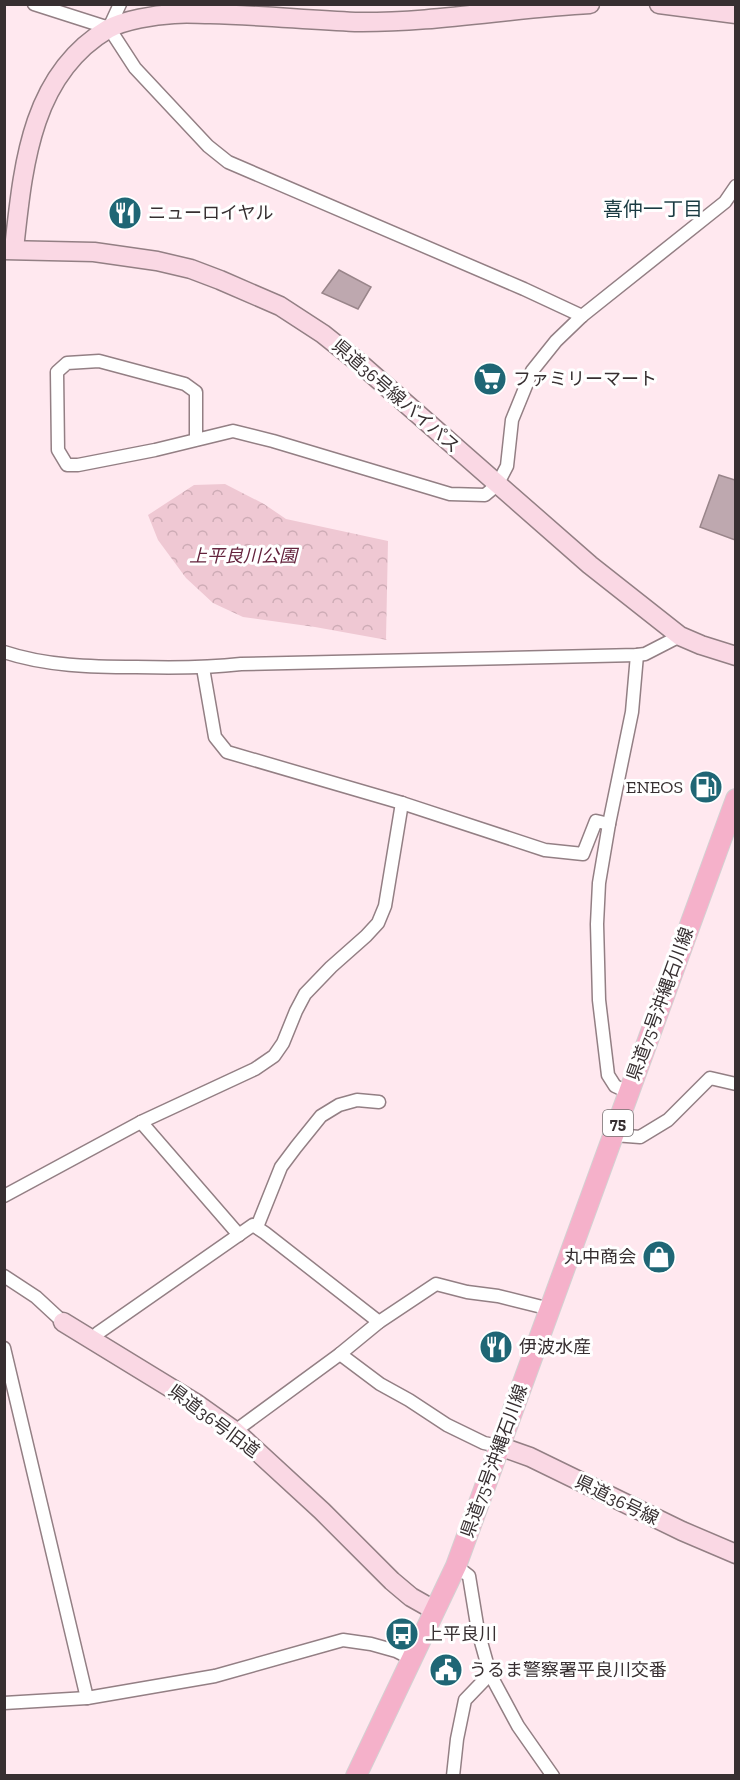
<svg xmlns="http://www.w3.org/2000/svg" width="740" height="1780" viewBox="0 0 740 1780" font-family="'Zilla Slab','Noto Sans JP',serif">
<defs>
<pattern id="park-crowns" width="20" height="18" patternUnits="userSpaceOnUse" patternTransform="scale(1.5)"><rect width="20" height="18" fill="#efc8d3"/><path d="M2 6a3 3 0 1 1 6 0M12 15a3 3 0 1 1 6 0" fill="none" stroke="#ceacb6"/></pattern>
</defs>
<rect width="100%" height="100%" fill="#ffe8ef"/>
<path fill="url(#park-crowns)" d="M225 484 264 504 286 519 388 541 386 639 387 640 315 627 243 617 213 603 186 578 158 540 148 515 194 485Z"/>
<g fill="#bea8af" stroke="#99858a" stroke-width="1.5">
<path d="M339 270 371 287 358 309 322 293Z"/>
<path d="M719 475 735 480V540L700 527Z"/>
</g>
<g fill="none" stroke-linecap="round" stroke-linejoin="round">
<g stroke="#937f84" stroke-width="15">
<g id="street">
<path d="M34 4 109 28 135 68 208 146 228 162 524 289 582 316"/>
<path d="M109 28 120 4"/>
<path d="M196 440V392L185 384 99 361 67 363 57 372 58 450 67 465H78L155 450 233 431 273 441 450 494 485 495 497 485 507 466 512 420 532 371 556 341 582 316 725 202 736 186"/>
<path d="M4 652C46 666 92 667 136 667 172 668 206 668 241 664L637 655 645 654 680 636"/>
<path d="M203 668 215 737 227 752 402 803 545 850 583 854 596 821 609 824"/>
<path d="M628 1092 615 1086 608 1075 599 1000 597 924 599 883 609 824 632 712 637 655"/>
<path d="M141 1122 239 1235"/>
<path d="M614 1135 640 1137 668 1120 710 1078 736 1084"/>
<path d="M4 1196 141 1122 255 1069 274 1056 283 1043 296 1011 305 994 331 967 366 936 378 923 385 906 402 803"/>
<path d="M257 1227 281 1167 296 1147 321 1116 339 1105 357 1100 379 1102"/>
<path d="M4 1276 36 1297 63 1322"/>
<path d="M94 1341 98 1333 253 1225 265 1233 379 1322"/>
<path d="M4 1348 87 1698"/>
<path d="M340 1354 380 1384 409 1400 447 1425 484 1443 499 1446"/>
<path d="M235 1431 340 1354 379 1322 436 1284 467 1292 498 1296 550 1309"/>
<path d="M456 1566 469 1576 478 1631 490 1674 518 1726 553 1776"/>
<path d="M4 1703 87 1698 215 1676 343 1640 371 1644 396 1651 412 1659"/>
<path d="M453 1776 457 1739 465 1700 490 1674"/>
</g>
</g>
<g stroke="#937f84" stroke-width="21">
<g id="secondary">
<path d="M659 4 736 14"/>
<path d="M14 249C23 168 30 75 108 29 124 20 155 15 174 14 186 13 198 14 210 14 258 15 307 20 355 22 434 23 512 8 590 4"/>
<path d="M4 250 94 252 157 261 191 269 220 280 280 306 323 334 363 366 590 565 680 636 701 645 736 656"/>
<path d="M63 1322 197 1404 235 1431 322 1511 392 1581 411 1597 434 1610"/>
<path d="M499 1446 530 1457 682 1531 736 1554"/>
</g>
</g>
<g stroke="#d3d1d2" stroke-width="22">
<path id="primary" d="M356 1776 456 1566 736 799"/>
</g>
<use href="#street" stroke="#fff" stroke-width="12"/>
<use href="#secondary" stroke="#fad8e4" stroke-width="18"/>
<use href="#primary" stroke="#f5b1ca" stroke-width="20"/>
</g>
<defs>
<g id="restaurant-disc" transform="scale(1.725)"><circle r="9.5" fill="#1f6675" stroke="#fff"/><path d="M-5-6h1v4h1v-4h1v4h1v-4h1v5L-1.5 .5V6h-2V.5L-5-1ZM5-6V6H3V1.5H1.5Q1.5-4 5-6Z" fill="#fff"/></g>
<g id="supermarket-disc" transform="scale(1.725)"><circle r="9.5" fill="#1f6675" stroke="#fff"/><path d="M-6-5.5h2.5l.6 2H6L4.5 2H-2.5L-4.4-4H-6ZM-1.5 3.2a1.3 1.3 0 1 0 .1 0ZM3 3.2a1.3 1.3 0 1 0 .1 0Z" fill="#fff"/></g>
<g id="fuel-disc" transform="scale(1.725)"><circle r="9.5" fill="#1f6675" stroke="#fff"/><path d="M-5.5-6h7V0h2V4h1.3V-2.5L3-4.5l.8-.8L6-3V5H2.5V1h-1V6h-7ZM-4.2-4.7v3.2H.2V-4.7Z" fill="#fff"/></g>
<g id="shop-disc" transform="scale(1.725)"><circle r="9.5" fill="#1f6675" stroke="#fff"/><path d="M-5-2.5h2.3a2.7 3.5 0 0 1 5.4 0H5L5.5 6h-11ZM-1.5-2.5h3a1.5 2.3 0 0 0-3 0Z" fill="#fff"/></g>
<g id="bus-disc" transform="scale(1.725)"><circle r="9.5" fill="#1f6675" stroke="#fff"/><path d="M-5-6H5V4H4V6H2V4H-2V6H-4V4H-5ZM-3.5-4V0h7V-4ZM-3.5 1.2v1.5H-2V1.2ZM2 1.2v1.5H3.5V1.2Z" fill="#fff"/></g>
<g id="civic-disc" transform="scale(1.725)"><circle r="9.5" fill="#1f6675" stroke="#fff"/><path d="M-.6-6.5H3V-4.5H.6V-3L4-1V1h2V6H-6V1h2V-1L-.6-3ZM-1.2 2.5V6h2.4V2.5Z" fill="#fff"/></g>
</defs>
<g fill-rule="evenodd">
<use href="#restaurant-disc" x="125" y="213"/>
<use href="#supermarket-disc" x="490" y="379"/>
<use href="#fuel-disc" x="706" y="787"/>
<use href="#shop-disc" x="659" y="1257"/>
<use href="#restaurant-disc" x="496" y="1347"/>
<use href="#bus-disc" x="402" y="1634"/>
<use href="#civic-disc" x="446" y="1670"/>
</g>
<g text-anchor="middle" stroke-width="6" stroke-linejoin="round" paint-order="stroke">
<rect fill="#fff" stroke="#736d6f" stroke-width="1.5" x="603" y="1110" width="30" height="26" rx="4.5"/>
<g font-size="16" font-weight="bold" fill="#372f31">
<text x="618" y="1129">75</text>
</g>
<g font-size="18" fill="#372f31" stroke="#fff" text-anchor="start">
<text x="148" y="219">ニューロイヤル</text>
<text x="513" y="385">ファミリーマート</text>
<text x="683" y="793" text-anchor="end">ENEOS</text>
<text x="636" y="1263" text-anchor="end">丸中商会</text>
<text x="519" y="1353">伊波水産</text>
<text x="425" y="1640">上平良川</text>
<text x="469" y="1676">うるま警察署平良川交番</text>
</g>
<g font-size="18" fill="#372f31" stroke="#fff">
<text transform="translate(396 396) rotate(41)" y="6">県道36号線バイパス</text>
<text transform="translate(660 1004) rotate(-70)" y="6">県道75号沖縄石川線</text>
<text transform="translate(214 1421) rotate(37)" y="6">県道36号旧道</text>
<text transform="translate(494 1461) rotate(-70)" y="6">県道75号沖縄石川線</text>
<text transform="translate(617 1500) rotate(26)" y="6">県道36号線</text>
</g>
<g font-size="18" font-style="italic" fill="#64233d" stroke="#fff">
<text x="243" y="562">上平良川公園</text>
</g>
<g font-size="20" fill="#1a3b42" stroke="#fff">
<text x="653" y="216">喜仲一丁目</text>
</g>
</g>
<rect width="740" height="1780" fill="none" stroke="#372f31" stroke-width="12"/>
</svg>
